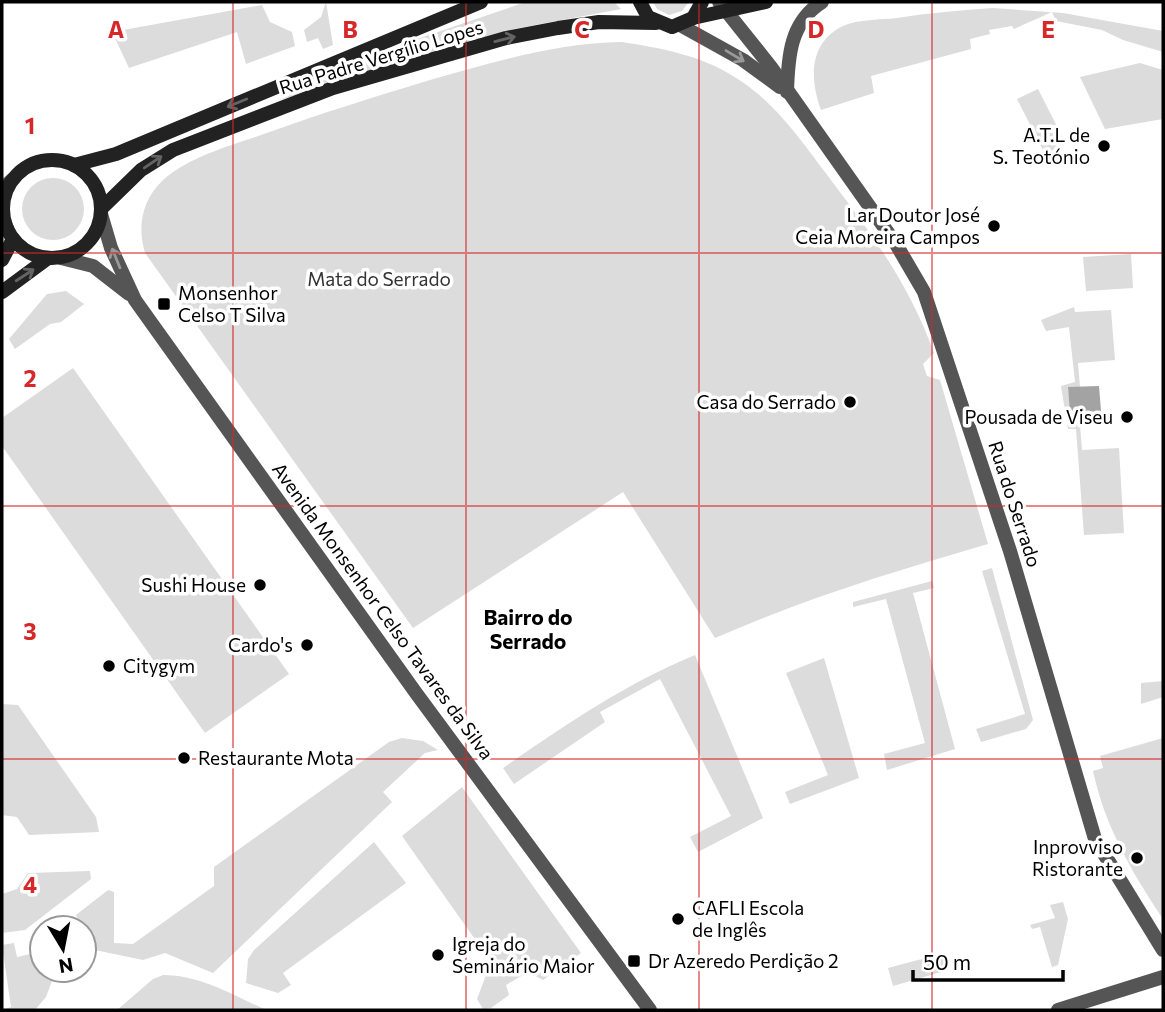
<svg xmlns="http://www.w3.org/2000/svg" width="1165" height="1012" viewBox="0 0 1165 1012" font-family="Commissioner,sans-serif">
<rect width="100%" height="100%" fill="#fff"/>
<g fill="#dcdcdc">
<path d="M326 2 333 45 323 49 318 38 307 42 304 30 321 17Z"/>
<path d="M526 2H614L621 9 514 29 277 101 420 38Z"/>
<path d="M653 2H689L682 11 669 15 657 9Z"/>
<path d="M262 5 270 22 292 32 295 46 246 64 237 32 129 68 112 32Z"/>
<path d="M993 8 1063 13 1163 31V52L1123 40 1102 30 1056 21 1052 12 1014 29 1012 26 989 30 990 34 970 39 971 49 871 76 874 93 821 110C810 80 808 43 843 26 858 19 881 20 897 18 929 13 961 10 993 8Z"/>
<path d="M622 42C660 48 700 55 733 76 771 99 795 132 821 167 866 226 909 282 934 353L923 364 927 376 940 380 988 544C895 571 804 599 715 638L623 492 413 628 145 253C137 226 142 200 163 180 190 156 231 146 264 134 319 114 374 97 430 80 494 62 556 43 622 42Z"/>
<path d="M1140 63 1163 70V119L1105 129 1080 77Z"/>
<path d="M1038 89 1066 144 1045 154 1017 99Z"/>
<circle cx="53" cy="209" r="31"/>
<path d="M1131 254 1133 288 1086 291 1083 257Z"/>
<path d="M66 291 84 304 61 322 50 324 15 349 9 339 47 294Z"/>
<path d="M1074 307 1075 312 1111 310 1115 360 1078 363 1080 387 1068 388 1072 426 1080 425 1082 450 1119 448 1124 533 1084 535 1076 429H1068L1061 386 1075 382 1069 327 1046 331 1041 320Z"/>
<path d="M73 368 289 674 205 733 2 446V418Z"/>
<path d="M992 568 1033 720 1026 729 981 742 976 729 1025 714 982 571Z"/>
<path d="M932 581 934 588 913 593 955 749 887 770 884 754 925 743 886 599 853 607V602Z"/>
<path d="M695 655 763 818 698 852 690 837 731 816 660 679 600 712 605 722 514 784 503 768C565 725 625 684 695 655Z"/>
<path d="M824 658 859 778 790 804 785 792 828 775 786 673Z"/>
<path d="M1163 681V697L1141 704V683Z"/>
<path d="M2 704 18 705 96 817 99 832 29 835 17 817 2 815Z"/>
<path d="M402 738 423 741 438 750 425 753 383 792 392 802 213 973 165 953 143 960 90 949 76 915 108 890 114 892V943L133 944 214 886V867L389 742Z"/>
<path d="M1163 738V919C1132 872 1105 827 1093 771L1103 768 1100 756Z"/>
<path d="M462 787 581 953 543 980 528 972 506 985 509 995 491 1008 483 1009 477 999 491 962 402 836Z"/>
<path d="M374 842 406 883 283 973 291 985 278 993 246 983 248 959 254 950Z"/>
<path d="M90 871 91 879 25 930 2 933V894L17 889 28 873Z"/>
<path d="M1063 902 1068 919 1058 965 1052 967 1040 927 1032 929 1030 925 1055 918 1050 905Z"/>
<path d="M14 943 17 957 39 952 42 947V970H56L46 997 35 1010H2L11 1007 2 945Z"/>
<path d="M944 953 948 970 893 986 888 968Z"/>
<path d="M163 975C200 975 233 995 266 1010H117L153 979Z"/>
</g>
<path fill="#a3a3a3" d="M1099 386 1102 423 1071 426 1068 387Z"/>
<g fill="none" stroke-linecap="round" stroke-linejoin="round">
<g stroke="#555" stroke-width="14">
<path d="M719 2 771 67 896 244 924 292 1010 551 1095 839 1163 950"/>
<path d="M680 25 743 60 780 87"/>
<path d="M787 92C788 57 790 22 822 2"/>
<path d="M2 189 12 180"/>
<path d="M101 214 111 248 135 300 416 693 650 1010"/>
<path d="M2 228H7"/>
<path d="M61 258 93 266 129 294"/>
<path d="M1058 1010 1163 977"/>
</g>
<g stroke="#222" stroke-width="14">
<path d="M640 2 648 17 672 27 693 18 702 2"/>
<path d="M693 18 766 2"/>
<circle cx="52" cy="209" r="49"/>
<path d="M74 165 116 154 481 2"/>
<path d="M102 208 141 170 173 150 333 88 506 38 558 28 599 22 656 23"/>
<path d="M2 260 13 239"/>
<path d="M2 292 48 258"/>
</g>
</g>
<defs><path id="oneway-shaft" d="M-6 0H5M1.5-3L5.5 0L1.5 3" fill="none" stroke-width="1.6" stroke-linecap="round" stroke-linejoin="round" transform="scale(1.75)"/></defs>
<g stroke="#646464">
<use href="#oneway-shaft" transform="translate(505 39) rotate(-14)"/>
<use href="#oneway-shaft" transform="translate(237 103) rotate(158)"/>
<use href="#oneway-shaft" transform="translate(153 162) rotate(-34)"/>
<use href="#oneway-shaft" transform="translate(25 275) rotate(-33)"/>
</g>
<g stroke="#999">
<use href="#oneway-shaft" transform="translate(735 56) rotate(31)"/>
<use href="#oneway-shaft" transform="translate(116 258) rotate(-112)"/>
</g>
<path fill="none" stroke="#d62828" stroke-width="2" stroke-opacity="0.55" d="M233 2V1010M466 2V1010M699 2V1010M932 2V1010M2 253H1163M2 506H1163M2 759H1163"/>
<g fill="#000" stroke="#fff" stroke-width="2.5">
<circle cx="1104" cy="146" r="7"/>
<circle cx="994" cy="226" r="7"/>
<rect x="157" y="297" width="14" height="14" rx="3.5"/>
<circle cx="850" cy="402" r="7"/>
<circle cx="1127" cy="417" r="7"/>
<circle cx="260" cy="585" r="7"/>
<circle cx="307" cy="645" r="7"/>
<circle cx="109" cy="666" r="7"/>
<circle cx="184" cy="758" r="7"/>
<circle cx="1137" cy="858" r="7"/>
<circle cx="678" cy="919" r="7"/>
<circle cx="438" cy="955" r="7"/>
<rect x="627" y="954" width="14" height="14" rx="3.5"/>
</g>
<g text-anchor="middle" stroke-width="7" stroke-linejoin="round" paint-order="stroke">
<g font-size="19" fill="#000" stroke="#fff">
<text transform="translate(381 57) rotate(-17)" y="7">Rua Padre Vergílio Lopes</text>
<text transform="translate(1015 504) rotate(72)" y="7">Rua do Serrado</text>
<text transform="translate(383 611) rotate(54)" y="7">Avenida Monsenhor Celso Tavares da Silva</text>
</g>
<g font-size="19" fill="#000" stroke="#fff" text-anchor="end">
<text x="1090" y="142">A.T.L de<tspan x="1090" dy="22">S. Teotónio</tspan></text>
<text x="980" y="222">Lar Doutor José<tspan x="980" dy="22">Ceia Moreira Campos</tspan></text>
<text x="178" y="300" text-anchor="start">Monsenhor<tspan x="178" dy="22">Celso T Silva</tspan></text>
<text x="836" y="409">Casa do Serrado</text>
<text x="1113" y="424">Pousada de Viseu</text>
<text x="246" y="592">Sushi House</text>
<text x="293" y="652">Cardo's</text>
<text x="123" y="673" text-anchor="start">Citygym</text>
<text x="198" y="765" text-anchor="start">Restaurante Mota</text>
<text x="1123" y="854">Inprovviso<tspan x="1123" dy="22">Ristorante</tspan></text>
<text x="692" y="915" text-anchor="start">CAFLI Escola<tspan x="692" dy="22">de Inglês</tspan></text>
<text x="452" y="951" text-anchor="start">Igreja do<tspan x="452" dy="22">Seminário Maior</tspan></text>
<text x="648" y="968" text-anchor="start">Dr Azeredo Perdição 2</text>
</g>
<g font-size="19" fill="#333" stroke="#fff">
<text x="379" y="286">Mata do Serrado</text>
</g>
<g font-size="21" font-weight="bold" fill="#000" stroke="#fff">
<text x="528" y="625">Bairro do<tspan x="528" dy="24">Serrado</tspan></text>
</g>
</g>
<g font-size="23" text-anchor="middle" font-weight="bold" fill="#d62828" stroke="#fff" stroke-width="7" stroke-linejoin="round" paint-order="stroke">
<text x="116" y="38">A</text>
<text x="350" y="38">B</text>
<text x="582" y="38">C</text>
<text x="816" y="38">D</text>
<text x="1048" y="38">E</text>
<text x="30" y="134">1</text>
<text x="30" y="387">2</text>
<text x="30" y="640">3</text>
<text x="30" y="893">4</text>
</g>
<rect width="1165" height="1012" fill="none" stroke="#000000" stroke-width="7"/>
<g transform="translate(63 949) rotate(170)"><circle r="33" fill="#ffffff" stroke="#999999" stroke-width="2"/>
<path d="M0-5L12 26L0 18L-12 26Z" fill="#000000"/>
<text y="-10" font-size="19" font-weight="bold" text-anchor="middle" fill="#000000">N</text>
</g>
<path d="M913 970v10h150v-10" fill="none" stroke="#000000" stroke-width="3.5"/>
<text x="923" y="970" font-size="21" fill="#000000" stroke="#ffffff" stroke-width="5" paint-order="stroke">50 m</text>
</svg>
